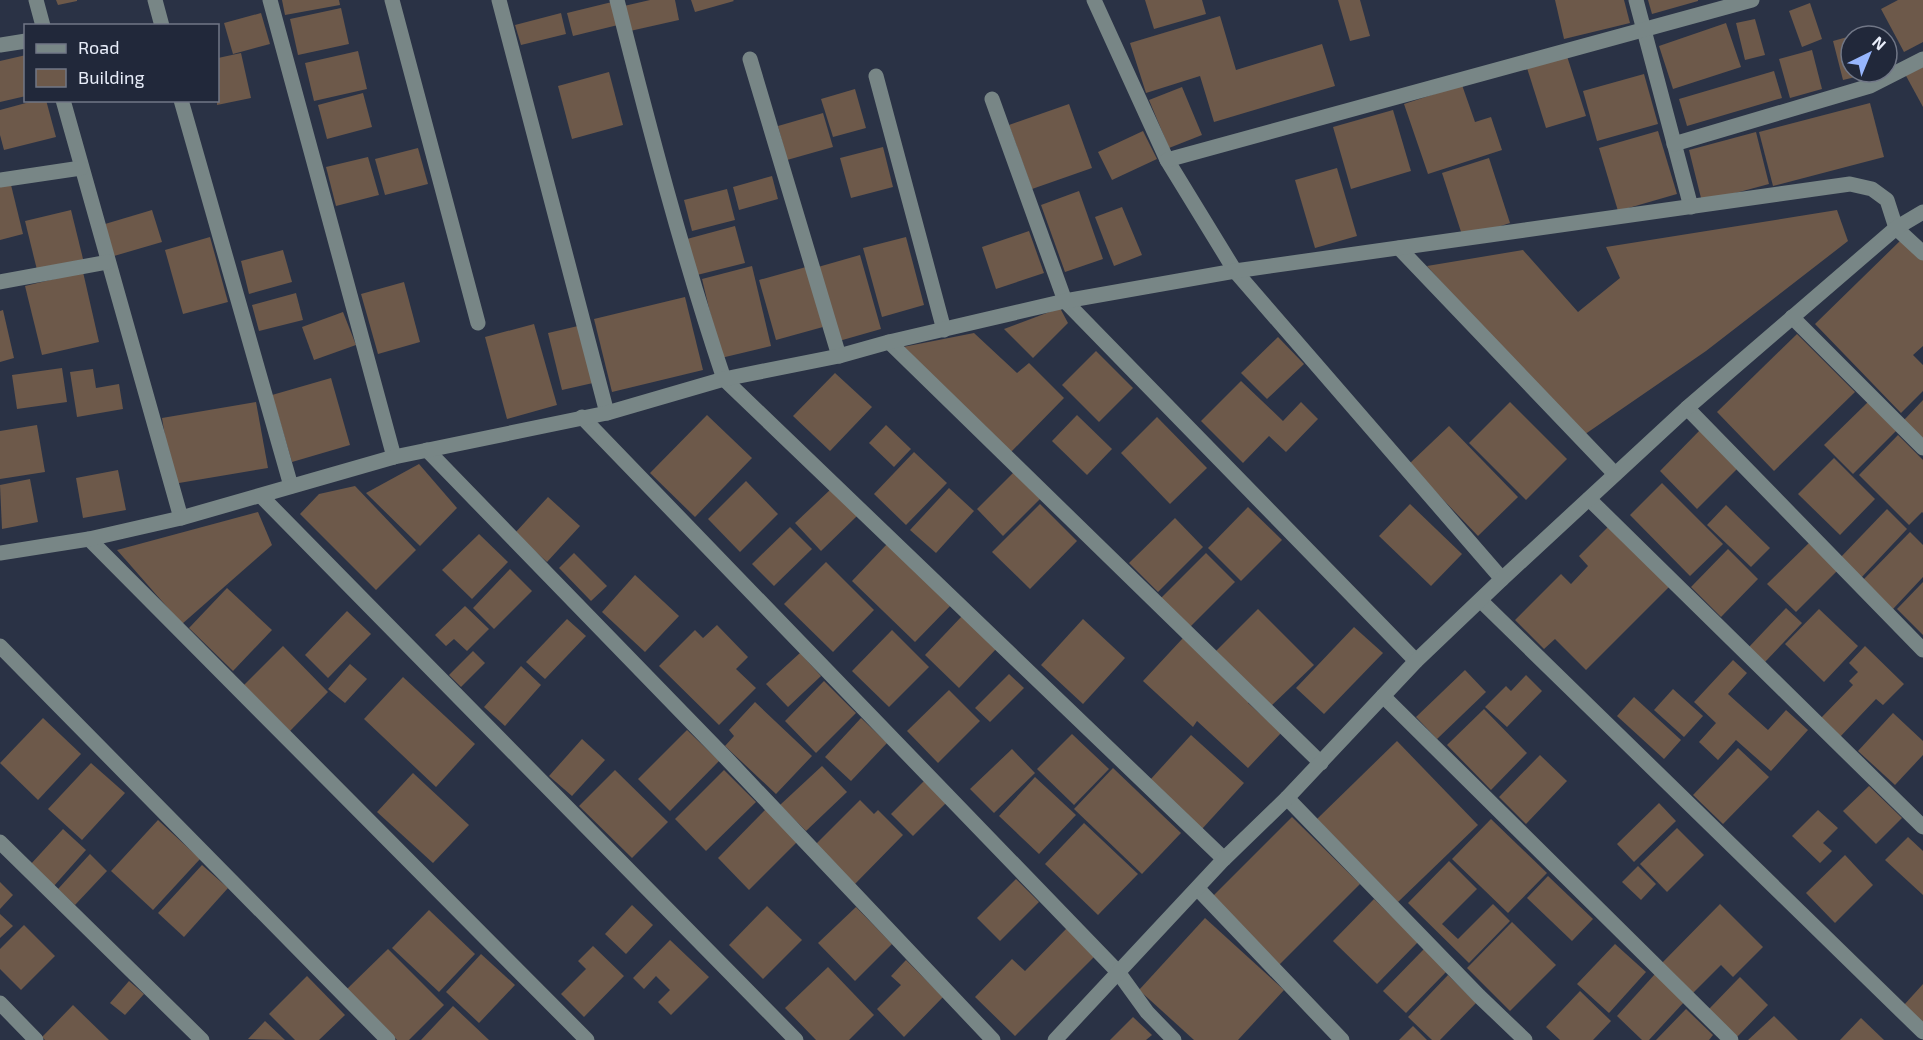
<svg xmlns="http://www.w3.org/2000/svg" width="1923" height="1040" viewBox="0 0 1923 1040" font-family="'Exo 2',sans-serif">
<rect width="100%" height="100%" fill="#2a3245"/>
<g fill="#6d594a">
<path d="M56 0H77V1L58 5Z"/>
<path d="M282 0H339L340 5 285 15Z"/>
<path d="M650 0H675L679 20 630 31 624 6Z"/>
<path d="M691 0H733L734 1 695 12Z"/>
<path d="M1145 0H1202L1206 14 1154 29Z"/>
<path d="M1338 0H1360L1370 36 1350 41Z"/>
<path d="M1555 0H1624L1630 23 1564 39Z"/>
<path d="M1648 0H1698V1L1652 14Z"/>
<path d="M1898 0H1923V42L1904 52 1881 9Z"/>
<path d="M612 2 618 25 573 36 567 13Z"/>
<path d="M1810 3 1822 39 1802 47 1789 11Z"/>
<path d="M341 8 349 44 298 55 290 19Z"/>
<path d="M261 13 270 44 233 54 224 23Z"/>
<path d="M561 13 566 34 521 45 515 25Z"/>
<path d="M1220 16 1236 70 1322 44 1335 86 1214 122 1200 76 1146 93 1130 43Z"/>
<path d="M1755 19 1765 55 1745 60 1736 23Z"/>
<path d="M1726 23 1741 67 1673 89 1659 46Z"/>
<path d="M1851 36V72L1872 73 1843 80 1833 41Z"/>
<path d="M1812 50 1822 89 1790 98 1779 59Z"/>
<path d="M358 51 367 89 314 101 305 63Z"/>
<path d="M241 53 251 98 217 105 218 58Z"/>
<path d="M26 55V96L0 102V61Z"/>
<path d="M1567 56 1586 116 1546 128 1527 68Z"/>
<path d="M1923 65V107L1905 74Z"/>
<path d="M1774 71 1782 98 1687 126 1679 99Z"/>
<path d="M609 72 623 125 572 139 558 86Z"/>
<path d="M1644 74 1658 124 1597 141 1583 91Z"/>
<path d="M1462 85 1475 122 1491 117 1502 150 1428 174 1404 104Z"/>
<path d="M1182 87 1202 135 1169 148 1149 100Z"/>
<path d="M855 89 866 128 833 137 821 99Z"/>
<path d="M363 93 372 127 327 139 318 105Z"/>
<path d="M37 100H46L56 137 4 150 0 135V110Z"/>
<path d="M1870 103 1884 157 1773 186 1759 132Z"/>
<path d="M1069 104 1092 168 1032 189 1009 125Z"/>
<path d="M1393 110 1411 171 1351 189 1333 127Z"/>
<path d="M823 113 833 147 787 160 778 126Z"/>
<path d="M1143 131 1157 159 1112 180 1098 152Z"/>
<path d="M1658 131 1677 194 1618 211 1599 148Z"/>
<path d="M1756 132 1769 184 1702 202 1689 150Z"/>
<path d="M883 147 893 187 851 198 840 158Z"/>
<path d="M418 148 428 184 385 195 375 159Z"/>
<path d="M368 157 379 195 336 206 326 167Z"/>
<path d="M1489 158 1510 223 1463 238 1442 173Z"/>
<path d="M1337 168 1357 236 1315 248 1295 180Z"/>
<path d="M772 176 778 199 739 210 733 187Z"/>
<path d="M11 185 23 234 0 240V187Z"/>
<path d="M727 189 735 220 692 231 684 200Z"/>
<path d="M1079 191 1103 259 1065 272 1041 205Z"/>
<path d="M1122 207 1142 255 1114 266 1095 217Z"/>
<path d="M71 210 84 263 38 274 25 221Z"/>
<path d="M152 210 162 242 114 256 105 224Z"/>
<path d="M1837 210 1848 241 1706 351 1581 437 1427 266 1523 250 1578 312 1620 278 1606 247Z"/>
<path d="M735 226 745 263 697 275 687 239Z"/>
<path d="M1029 231 1044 273 996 289 982 247Z"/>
<path d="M210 237 228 302 183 314 165 250Z"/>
<path d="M906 237 924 305 882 317 863 248Z"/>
<path d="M1903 238 1923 258V346L1913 355 1923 365V391L1901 413 1815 324Z"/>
<path d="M283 250 292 282 249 294 241 261Z"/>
<path d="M860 255 881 329 839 341 818 267Z"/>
<path d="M752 266 771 346 721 358 702 279Z"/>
<path d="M806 267 823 327 776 340 759 280Z"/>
<path d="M83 272 99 342 42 355 25 286Z"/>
<path d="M404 282 420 342 378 354 361 294Z"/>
<path d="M296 293 303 320 259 331 252 305Z"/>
<path d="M685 297 703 370 612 392 594 319Z"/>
<path d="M1060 308 1068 323 1033 358 1004 329Z"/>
<path d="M3 310 14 358 0 362V311Z"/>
<path d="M343 312 356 345 314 360 302 327Z"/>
<path d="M534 324 557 405 507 419 485 337Z"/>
<path d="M578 326 593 383 562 390 548 333Z"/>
<path d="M974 333 1017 373 1029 363 1064 398 1010 453 903 347Z"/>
<path d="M1797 334 1855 392 1774 471 1717 412Z"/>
<path d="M1278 337 1304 364 1267 399 1241 373Z"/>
<path d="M1096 351 1133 388 1099 422 1062 385Z"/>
<path d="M62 368 67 402 17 409 12 375Z"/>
<path d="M93 369 96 388 119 384 123 409 77 417 70 372Z"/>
<path d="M835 373 872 407 830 451 793 416Z"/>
<path d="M331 378 350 445 292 462 272 395Z"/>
<path d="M1241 381 1283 421 1301 402 1318 419 1286 452 1269 436 1243 463 1201 421Z"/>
<path d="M1923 400V438L1904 420Z"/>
<path d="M256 402 268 468 173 484 162 418Z"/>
<path d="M1510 402 1567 459 1526 500 1469 443Z"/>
<path d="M1868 402 1896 431 1853 474 1824 445Z"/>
<path d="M707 415 752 458 695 517 650 473Z"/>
<path d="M1077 415 1112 449 1087 475 1052 441Z"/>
<path d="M1157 417 1207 468 1170 504 1121 453Z"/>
<path d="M37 425 45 472 0 479V431Z"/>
<path d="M886 425 911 449 894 467 869 443Z"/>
<path d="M1449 426 1518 497 1478 536 1409 464Z"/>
<path d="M1701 429 1739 467 1697 509 1660 471Z"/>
<path d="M1898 435 1923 460V513L1922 512 1909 525 1859 475Z"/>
<path d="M914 452 947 483 906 525 874 494Z"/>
<path d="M1834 458 1875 499 1840 535 1798 494Z"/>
<path d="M419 464 457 508 420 546 366 493Z"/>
<path d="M118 470 126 510 83 518 76 478Z"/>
<path d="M1014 472 1040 499 1003 536 977 509Z"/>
<path d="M30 479 38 522 2 529 0 485Z"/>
<path d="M746 481 778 514 740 552 708 519Z"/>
<path d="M1662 483 1723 544 1690 576 1630 515Z"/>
<path d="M355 486 416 550 376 590 300 514 319 494Z"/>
<path d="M949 488 974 511 936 553 910 530Z"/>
<path d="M831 489 857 516 821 551 795 523Z"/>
<path d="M548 497 580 526 547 562 515 533Z"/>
<path d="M1040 504 1077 541 1030 589 992 552Z"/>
<path d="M1410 504 1462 554 1431 586 1379 536Z"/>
<path d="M1726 505 1770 548 1751 567 1707 525Z"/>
<path d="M1248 507 1282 540 1241 581 1208 548Z"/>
<path d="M1887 509 1907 529 1860 579 1839 559Z"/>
<path d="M258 512 272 545 182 624 117 550Z"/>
<path d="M1175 518 1203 547 1158 592 1129 563Z"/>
<path d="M1609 526 1669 587 1586 670 1555 639 1544 649 1515 620 1561 574 1571 584 1588 566 1579 556Z"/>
<path d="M790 527 812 549 774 586 752 564Z"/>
<path d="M1910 532 1923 545V577L1893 609 1863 580Z"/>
<path d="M479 534 508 562 472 599 442 570Z"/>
<path d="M1812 540 1840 568 1796 612 1767 584Z"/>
<path d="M888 543 952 604 915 642 852 581Z"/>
<path d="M1728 549 1758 579 1721 617 1691 587Z"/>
<path d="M574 553 607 586 591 601 559 568Z"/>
<path d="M1206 553 1235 582 1190 627 1161 598Z"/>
<path d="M826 562 874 610 833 652 784 604Z"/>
<path d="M510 569 532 591 494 629 473 608Z"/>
<path d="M635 575 679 616 645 652 602 612Z"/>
<path d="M1923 582V635L1897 609Z"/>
<path d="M227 588 272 630 233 671 189 628Z"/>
<path d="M465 606 489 629 467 651 454 639 446 646 435 635Z"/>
<path d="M1786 608 1802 623 1765 662 1749 647Z"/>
<path d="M1258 609 1314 665 1270 707 1215 652Z"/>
<path d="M1819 609 1858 646 1824 682 1785 644Z"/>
<path d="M347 611 371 634 328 678 305 655Z"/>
<path d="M963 615 997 648 959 688 925 655Z"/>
<path d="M567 619 586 636 545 679 526 662Z"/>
<path d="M1083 619 1125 658 1083 704 1041 665Z"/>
<path d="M717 625 748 657 736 669 756 688 719 725 659 666 695 630 703 638Z"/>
<path d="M1354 627 1383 653 1324 714 1296 688Z"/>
<path d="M892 630 929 667 889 707 852 671Z"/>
<path d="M1183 638 1250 700 1248 703 1281 733 1248 768 1197 721 1193 727 1143 681Z"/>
<path d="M283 646 328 692 290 731 244 685Z"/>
<path d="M1865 646 1904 684 1883 705 1876 699 1839 738 1820 719 1853 685 1849 681 1858 672 1849 663Z"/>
<path d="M473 651 485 663 461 687 449 675Z"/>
<path d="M800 653 821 676 788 707 766 684Z"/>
<path d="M1733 660 1747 673 1728 694 1768 730 1786 710 1808 730 1771 771 1736 740 1718 760 1699 742 1716 723 1694 702Z"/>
<path d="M350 664 367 679 345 703 328 689Z"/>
<path d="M521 666 541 685 505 726 484 707Z"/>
<path d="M1465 670 1486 692 1437 739 1416 717Z"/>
<path d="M1009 674 1024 688 990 722 975 708Z"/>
<path d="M1526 675 1542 691 1507 727 1485 707 1506 686 1511 691Z"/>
<path d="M403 677 475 744 436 787 364 719Z"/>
<path d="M824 681 856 713 816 753 785 721Z"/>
<path d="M1673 689 1703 716 1684 737 1654 710Z"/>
<path d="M949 690 980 721 938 763 907 731Z"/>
<path d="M1634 697 1681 740 1664 759 1617 716Z"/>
<path d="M755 702 812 756 776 794 725 746 734 736 729 730Z"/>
<path d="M1484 709 1527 753 1491 790 1447 745Z"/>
<path d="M1893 713 1923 741V755L1895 785 1858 751Z"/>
<path d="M43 718 81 754 38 800 0 763Z"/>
<path d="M861 718 887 743 851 781 825 757Z"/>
<path d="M687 730 719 761 670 811 638 779Z"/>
<path d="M1072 734 1109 769 1074 805 1037 769Z"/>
<path d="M1191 735 1244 783 1202 829 1150 780Z"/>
<path d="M582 739 605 760 572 796 549 776Z"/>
<path d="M1397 741 1478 825 1398 902 1317 819Z"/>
<path d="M1738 748 1769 777 1723 824 1693 795Z"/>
<path d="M1012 749 1035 773 994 813 970 789Z"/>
<path d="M1540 755 1567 781 1526 824 1499 797Z"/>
<path d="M91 763 125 793 82 840 48 809Z"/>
<path d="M822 766 847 792 806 831 780 805Z"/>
<path d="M1113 768 1181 833 1142 874 1074 809Z"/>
<path d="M615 770 668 822 632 858 579 806Z"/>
<path d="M724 770 756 802 706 851 675 819Z"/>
<path d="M413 773 469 825 433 863 377 812Z"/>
<path d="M1035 777 1076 815 1039 854 999 816Z"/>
<path d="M926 779 948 801 913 836 891 814Z"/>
<path d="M1869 786 1902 818 1876 844 1843 811Z"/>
<path d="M860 800 874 814 878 810 903 835 854 885 814 846Z"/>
<path d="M1659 803 1676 821 1634 862 1617 844Z"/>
<path d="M767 808 799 840 749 890 718 858Z"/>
<path d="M1818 810 1838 828 1823 843 1832 851 1820 863 1792 836Z"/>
<path d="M1292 817 1360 884 1278 966 1211 898Z"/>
<path d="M1491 819 1547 873 1508 913 1452 859Z"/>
<path d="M158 820 200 859 153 910 111 871Z"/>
<path d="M1084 823 1138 874 1098 915 1045 864Z"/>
<path d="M1677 828 1704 855 1667 892 1640 864Z"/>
<path d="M63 829 86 850 53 887 30 865Z"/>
<path d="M1908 837 1923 851V895L1885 860Z"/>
<path d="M90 854 107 871 75 905 58 889Z"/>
<path d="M1845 855 1873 885 1835 923 1806 893Z"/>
<path d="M1449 861 1477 889 1442 924 1458 939 1493 904 1510 921 1469 963 1408 903Z"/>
<path d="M202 865 228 888 184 937 158 913Z"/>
<path d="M1638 866 1656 884 1641 900 1622 882Z"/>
<path d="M1548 876 1593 919 1572 941 1527 898Z"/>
<path d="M1016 879 1039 902 1000 941 977 918Z"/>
<path d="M0 882 13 895 0 909Z"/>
<path d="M1374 899 1418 942 1377 984 1333 941Z"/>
<path d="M1720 904 1763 947 1733 977 1721 965 1692 994 1661 964Z"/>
<path d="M632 905 653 925 626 954 605 934Z"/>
<path d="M767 906 802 940 763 979 729 945Z"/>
<path d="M856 907 892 944 855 981 818 943Z"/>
<path d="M429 910 475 954 439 992 392 948Z"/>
<path d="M0 914 13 926 0 938Z"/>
<path d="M1205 918 1284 990 1238 1040H1194L1139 990Z"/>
<path d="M1512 922 1556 965 1510 1011 1467 968Z"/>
<path d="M24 925 55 956 21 990 0 969V949Z"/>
<path d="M1067 928 1095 956 1015 1036 975 997 1012 959 1025 971Z"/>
<path d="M670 940 709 977 671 1015 658 1002 670 990 656 976 644 989 633 978Z"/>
<path d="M1615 944 1646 972 1609 1013 1577 984Z"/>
<path d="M593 946 624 976 584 1017 561 994 586 969 578 961Z"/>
<path d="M388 949 444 1005 409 1040H397L347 989Z"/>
<path d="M1424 949 1447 971 1406 1013 1383 991Z"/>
<path d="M481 954 515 985 479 1023 446 992Z"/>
<path d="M906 960 943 997 904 1037 877 1009 901 985 891 976Z"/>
<path d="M828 967 874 1015 849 1040H816L785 1008Z"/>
<path d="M1655 974 1685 1001 1649 1040H1642L1617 1016Z"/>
<path d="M1448 975 1476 1003 1440 1040H1432L1408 1017Z"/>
<path d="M307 976 345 1015 319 1040H295L269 1014Z"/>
<path d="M1740 977 1768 1005 1737 1037 1708 1010Z"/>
<path d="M129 981 144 994 125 1015 110 1003Z"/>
<path d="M1923 984V1023L1904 1005Z"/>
<path d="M1580 991 1611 1021 1593 1040H1560L1546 1027Z"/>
<path d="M73 1005 109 1040H45L42 1037Z"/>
<path d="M453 1006 489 1040H421Z"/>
<path d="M1686 1009 1713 1035 1709 1040H1656Z"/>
<path d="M1774 1016 1798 1040H1748Z"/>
<path d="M1133 1017 1152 1035 1146 1040H1110Z"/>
<path d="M1861 1018 1884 1040H1840Z"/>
<path d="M265 1021 285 1040 248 1039Z"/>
<path d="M1413 1026 1427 1040H1399Z"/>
</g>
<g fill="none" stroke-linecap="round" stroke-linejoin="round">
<g stroke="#788686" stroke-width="15">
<path d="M36 0 43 26"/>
<path d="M155 0 162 26"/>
<path d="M270 0 394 457"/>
<path d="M392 0 478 323"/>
<path d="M499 0 607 413"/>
<path d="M617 0C649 127 682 254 724 379L1224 859"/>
<path d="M1094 0 1167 160 1235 271 1502 579"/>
<path d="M1636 0 1691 207"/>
<path d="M0 45 26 41"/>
<path d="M750 59 839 356"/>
<path d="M876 76 944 330"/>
<path d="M992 99 1065 301 1416 661"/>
<path d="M63 100 181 518"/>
<path d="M181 100 291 486"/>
<path d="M1674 144 1870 86 1923 59"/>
<path d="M1167 160 1752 0"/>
<path d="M0 180 81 168"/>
<path d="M1399 248 1615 474"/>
<path d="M0 282 108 262"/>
<path d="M1792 317 1923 448"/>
<path d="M889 342 1321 763"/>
<path d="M1687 408 1923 650"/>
<path d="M582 417 1118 972 1147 1012 1174 1040"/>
<path d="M427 450 727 759 993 1040"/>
<path d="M261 496 796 1040"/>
<path d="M1589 499 1923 827"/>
<path d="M89 539 587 1040"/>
<path d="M0 553 89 539 181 518 394 457 607 413 724 379 839 356 889 342 1065 301 1235 271 1850 184 1872 189 1887 200 1896 228 1923 253"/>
<path d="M1481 601 1923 1032"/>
<path d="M0 646 388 1040"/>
<path d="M1383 696 1731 1040"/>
<path d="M1287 798 1479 996 1525 1040"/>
<path d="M0 842 202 1040"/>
<path d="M1198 889 1342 1040"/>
<path d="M0 1003 36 1040"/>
<path d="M1055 1040 1224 859 1287 798 1416 661 1502 579 1687 408 1896 228 1923 212"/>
</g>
</g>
<rect x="24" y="24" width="195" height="78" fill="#21283a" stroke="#717787" stroke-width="1.5"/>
<rect x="36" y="44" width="30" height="9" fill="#788686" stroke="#717787" stroke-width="1.5"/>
<text x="78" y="54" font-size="18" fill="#e9eefa">Road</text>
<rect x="36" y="69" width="30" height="18" fill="#6d594a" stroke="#717787" stroke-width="1.5"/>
<text x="78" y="84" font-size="18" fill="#e9eefa">Building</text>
<g transform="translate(1869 54) rotate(43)"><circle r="28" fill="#21283a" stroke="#717787" stroke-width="1.5"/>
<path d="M0-4.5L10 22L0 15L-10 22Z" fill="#97b6fd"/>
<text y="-9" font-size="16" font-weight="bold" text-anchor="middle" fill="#e9eefa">N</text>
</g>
</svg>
